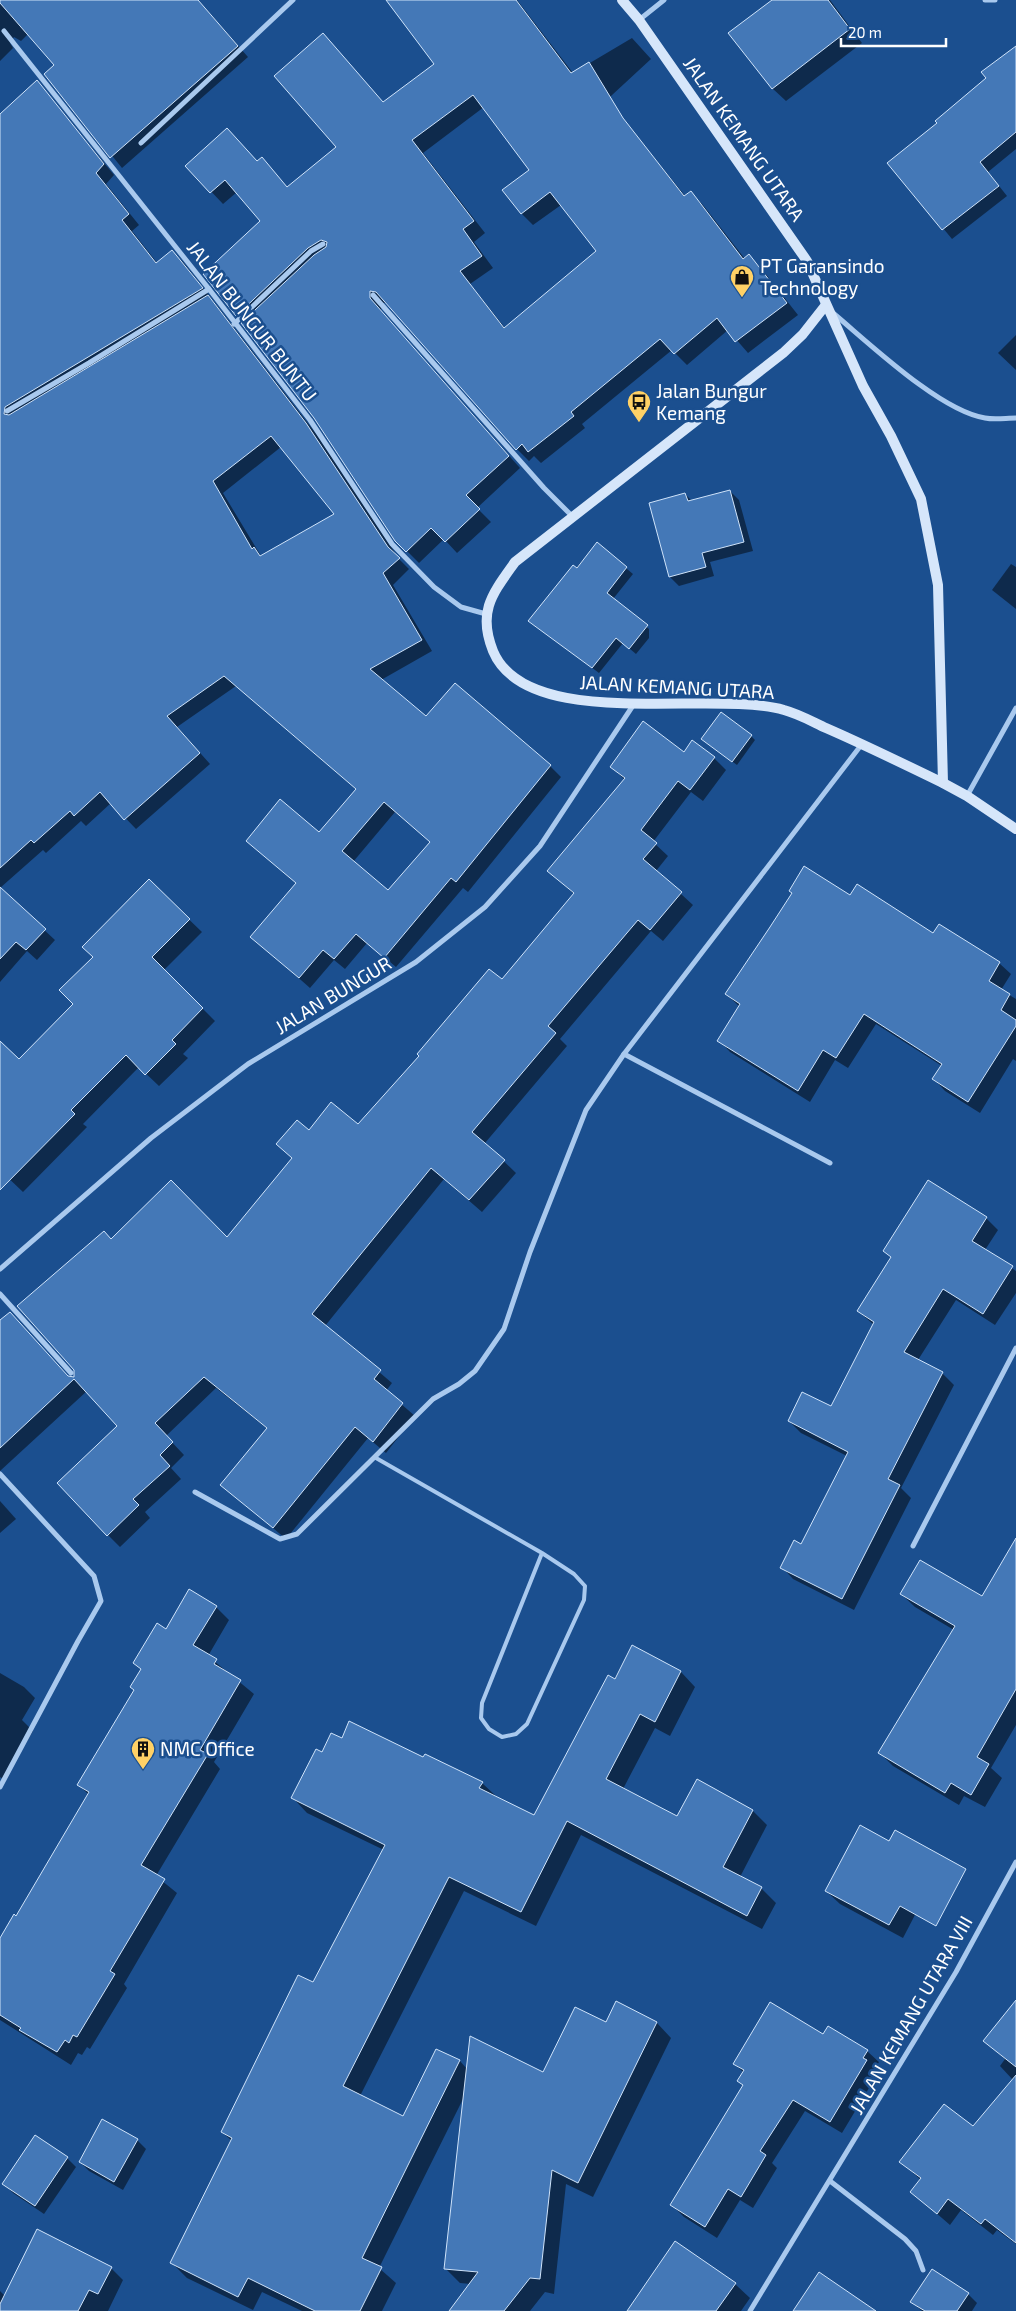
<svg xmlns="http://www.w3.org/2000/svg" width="1016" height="2311" viewBox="0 0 1016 2311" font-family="'Exo 2',sans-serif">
<rect width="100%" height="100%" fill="#1b4f8f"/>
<g fill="#0007" fill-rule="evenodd">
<path d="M0 0H198L248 57 122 168 46 74 56 65 28 34 21 41 14 37 10 43 13 48 0 61Z"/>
<path d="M387 0H517L573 73 632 38 651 59 585 120 621 117 686 197 691 193 703 205 745 259 749 256 761 268 798 315 748 353 728 330 687 365 672 350 582 424 585 428 541 463 534 456 529 461 517 449 388 303H382L381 311 520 468 477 508 491 522 457 553 444 539 419 563 396 540 315 417 205 274 261 221 237 192 223 204 187 166 258 162 288 188 338 148 384 103 436 64ZM484 107 531 170 522 214 533 225 561 205 598 251 505 328 470 284 493 268 474 242 485 233 423 153Z"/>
<path d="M774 0H830L862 43 786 101 772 88Z"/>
<path d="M1016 52V149L988 172 1007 196 952 239 889 163 939 123Z"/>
<path d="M37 82 114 175 106 184 139 225 132 231 158 264 172 252 183 262 317 435 399 559 409 569 393 585 432 651 381 680 426 718 550 766 561 777 468 892 463 888 396 967 367 943 345 969 334 960 310 988 252 937 297 884 319 834 357 790 236 686 177 727 210 764 136 829 111 803 86 826 81 821 46 853 43 850 0 888V115ZM281 447 336 514 261 556 223 493ZM395 812 431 842 388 892 353 862Z"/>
<path d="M1016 335V370L998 353Z"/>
<path d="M730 491 739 500 753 551 710 562 714 576 679 586 670 577 685 494 692 501Z"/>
<path d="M597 544 633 574 613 599 649 629V638L636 654 623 643 599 673 530 621Z"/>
<path d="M1011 564 1016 567V609L992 590Z"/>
<path d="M751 736 755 740 737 765 702 739Z"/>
<path d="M684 753 714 758 726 770 703 801 691 792 653 842 668 856 656 871 693 905 663 941 651 931 560 1039 567 1046 485 1143 516 1173 482 1212 444 1179 325 1326 392 1383 386 1391 415 1416 386 1453 368 1438 286 1539 222 1485 268 1429 216 1388 166 1436 184 1455 171 1468 181 1479 145 1512 150 1518 120 1547 108 1535 119 1426 87 1391 0 1471V1322L69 1377 75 1378 111 1240 228 1239 293 1159 278 1144 309 1132 358 1126 502 981 574 894 548 870 625 780 612 767Z"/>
<path d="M149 881 202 932 164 970 215 1021 183 1054 188 1058 159 1086 139 1067 83 1124 87 1127 23 1192 2 1172 0 1174V1056L19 1061 75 1004 94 957Z"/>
<path d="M0 889 55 940 37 960 27 951 0 982Z"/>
<path d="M850 896 933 934 939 925 999 963 1011 974 1001 990 1016 999V1061L1013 1059 980 1113 945 1091 934 1079 942 1066 876 1024 848 1068 835 1060 810 1102 730 1052 719 1040 740 1007 726 994Z"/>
<path d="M986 1218 998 1230 985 1250 1016 1271V1293L995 1325 956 1300 918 1360 942 1373 954 1385 901 1488 911 1498 854 1610 793 1579 782 1567 802 1546 847 1456 801 1433 789 1421 832 1408 874 1325 858 1311 892 1258 885 1251Z"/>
<path d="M0 1501 16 1519 0 1533Z"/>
<path d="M1016 1540V1725L991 1768 1002 1778 985 1807 964 1796 959 1805 893 1766 880 1753 954 1630 915 1607 901 1594 983 1598Z"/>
<path d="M216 1607 229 1620 208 1656 254 1694 214 1762 220 1769 156 1876 177 1893 124 1984 127 1988 90 2049 87 2047 82 2055 78 2053 71 2065 0 2020V1940L17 1917 89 1795 79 1785 135 1691 142 1670 134 1663 166 1631Z"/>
<path d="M633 1647 681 1672 695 1687 670 1736 655 1728 623 1789 678 1818 753 1811 767 1825 740 1877 761 1888 776 1903 762 1929 581 1835 536 1926 464 1891 360 2096 404 2118 437 2051 460 2061 467 2069 543 2073 606 2024 657 2023 671 2038 593 2197 566 2184 554 2294 545 2292 530 2311H460L471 2284 460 2283 445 2268 464 2097 379 2268 396 2283 382 2311H302L262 2292 253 2310 187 2278 172 2263 232 2141 222 2132 314 1984 384 1850 307 1813 293 1798 322 1754 342 1739 424 1759 482 1783 497 1797 534 1817Z"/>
<path d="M0 1673 24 1687 35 1698 22 1720 33 1731 4 1780 0 1777Z"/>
<path d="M889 1843 916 1913 903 1938 840 1904 826 1891Z"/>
<path d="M1016 2002V2244L997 2230 993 2235 961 2210 950 2225 912 2192 921 2180 901 2162 973 2128 1013 2080 1000 2066 1005 2059 985 2041Z"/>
<path d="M823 2035 867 2051 879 2062 875 2069 878 2073 842 2133 805 2111 772 2163 777 2168 753 2208 740 2200 717 2238 684 2217 672 2205 744 2086 739 2081 744 2073 735 2064Z"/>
<path d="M35 2137 67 2158 76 2167 44 2214 13 2193 4 2184Z"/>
<path d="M137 2140 146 2149 123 2190 89 2171 80 2162Z"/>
<path d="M111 2268 123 2280 108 2311H0V2291L5 2296Z"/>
<path d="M735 2284 750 2298 741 2311H629Z"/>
<path d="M968 2294 977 2303 972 2311H922L912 2302Z"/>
</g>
<g fill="#4478b7" stroke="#cfe3fa" fill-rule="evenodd">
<path d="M0 0H198L238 46 110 158 44 74 54 65 0 3Z"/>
<path d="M386 0H516L571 73 589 62 623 118 684 196 691 191 743 259 749 254 787 303 735 342 717 318 674 354 660 339 571 412 574 416 528 452 522 444 516 450 376 292 370 291V298L509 456 466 495 480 509 445 542 431 528 406 552 395 541 314 418 241 323 314 255 326 247 327 242 321 240 308 248 236 316 203 274 260 221 225 180 210 193 185 166 227 128 257 161 262 157 287 187 336 147 274 76 323 33 383 102 434 64ZM473 95 529 170 502 190 521 214 550 192 596 251 504 328 460 271 482 256 463 229 474 221 412 140Z"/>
<path d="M772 0H828L850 29 772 89 728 33Z"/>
<path d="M1016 46V132L980 162 999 186 942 230 887 163 937 123 935 121 986 78 981 72Z"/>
<path d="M37 80 104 164 96 173 129 214 122 220 156 263 172 250 203 288 5 407 4 414 9 415 208 295 306 423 388 547 400 558 383 573 422 640 370 669 426 716 455 683 551 765 456 882 451 878 384 958 356 934 334 959 323 950 299 978 250 937 296 883 246 841 280 799 319 832 356 789 224 676 167 716 200 753 124 820 100 792 74 816 70 811 34 843 31 840 0 868V114ZM271 436 334 514 260 556 254 547 252 549 213 481ZM384 802 430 842 388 890 342 851Z"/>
<path d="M730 490 744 542 702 553 706 567 669 577 649 503 685 493 688 501Z"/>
<path d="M597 542 627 567 607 593 648 625 629 649 616 638 592 668 528 621 573 565 577 568Z"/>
<path d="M721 712 752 735 732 762 701 739Z"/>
<path d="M643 721 684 752 692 740 715 757 690 790 678 781 641 830 657 843 643 859 682 892 650 930 638 920 548 1026 556 1033 472 1132 505 1160 469 1200 431 1168 312 1314 381 1370 374 1379 403 1403 373 1442 355 1427 273 1528 220 1485 267 1428 204 1377 155 1423 173 1442 160 1455 170 1466 133 1499 139 1505 107 1536 57 1483 117 1426 74 1379 0 1448V1320L10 1312 68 1376 74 1377V1370L17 1306 104 1231 111 1239 171 1180 227 1237 292 1158 276 1144 297 1120 309 1130 331 1102 358 1124 419 1056 417 1054 489 969 502 979 574 893 547 871 625 778 610 767Z"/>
<path d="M804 866 850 895 857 884 933 933 939 924 1000 962 989 981 1010 994 1001 1010 1016 1020V1026L968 1102 932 1079 942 1064 864 1014 836 1058 823 1050 798 1091 717 1041 740 1004 725 994 770 927 792 893 789 891Z"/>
<path d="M149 879 190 919 152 957 203 1008 172 1040 176 1044 145 1075 126 1055 71 1110 75 1114 0 1190V1041L19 1059 73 1004 59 990 93 957 82 947Z"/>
<path d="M0 887 46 929 26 950 16 942 0 959Z"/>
<path d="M928 1180 987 1217 972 1241 1013 1266 983 1314 943 1289 904 1352 943 1372 888 1479 900 1485 842 1599 780 1568 794 1540 801 1544 848 1452 788 1421 802 1392 831 1406 874 1322 857 1311 891 1257 883 1251Z"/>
<path d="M1016 1538V1689L977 1757 989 1764 971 1795 951 1783 945 1793 878 1753 955 1626 900 1594 920 1560 982 1596Z"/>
<path d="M189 1589 217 1606 193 1645 217 1659 214 1664 241 1680 200 1750 208 1754 141 1865 165 1879 110 1971 115 1974 77 2037 73 2035 69 2043 65 2040 57 2052 19 2030 21 2028 0 2015V1938L14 1914 16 1916 89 1792 77 1785 134 1690 130 1687 141 1669 133 1663 157 1623 166 1629Z"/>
<path d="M632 1645 681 1671 655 1722 640 1714 606 1779 677 1816 697 1779 753 1810 723 1867 762 1887 747 1916 567 1821 521 1912 449 1877 343 2086 403 2116 436 2049 460 2060 362 2258 382 2267 360 2311H315L248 2278 238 2297 170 2263 232 2138 221 2132 298 1975 313 1982 385 1845 291 1798 316 1749 322 1752 331 1733 342 1738 349 1721 423 1757 425 1754 483 1782 479 1788 534 1815 608 1675 615 1679Z"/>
<path d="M860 1825 889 1841 895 1830 966 1869 936 1926 900 1906 889 1925 825 1891Z"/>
<path d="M1016 2000V2067L983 2041Z"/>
<path d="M616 2001 657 2022 578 2183 552 2170 540 2279 530 2278 504 2311H449L478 2272 444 2269 470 2036 543 2072 575 2007 606 2022Z"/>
<path d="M770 2002 823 2034 828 2026 868 2050 863 2058 867 2060 830 2122 793 2100 760 2151 766 2155 741 2197 728 2189 705 2227 670 2205 743 2085 737 2081 744 2070 733 2064Z"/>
<path d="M1016 2075V2243L985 2219 981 2224 948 2199 937 2214 910 2192 921 2178 899 2162 944 2104 973 2126Z"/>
<path d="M102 2119 138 2139 114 2182 79 2162Z"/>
<path d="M35 2135 68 2157 35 2206 2 2184Z"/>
<path d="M37 2229 112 2267 98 2294 89 2290 78 2311H0V2304Z"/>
<path d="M675 2241 736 2283 716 2311H627Z"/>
<path d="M932 2269 969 2293 957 2311H925L910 2302Z"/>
<path d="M819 2272 876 2311H793Z"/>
</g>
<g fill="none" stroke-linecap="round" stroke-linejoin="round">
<path stroke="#a9c9ee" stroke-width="4" d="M376 1458 542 1553 574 1574 585 1586 584 1600 527 1724 516 1734 502 1737 489 1729 481 1718 482 1703 542 1553"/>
<g stroke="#a9c9ee" stroke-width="5">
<path d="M985 0H995"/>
<path d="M639 20 664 0"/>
<path d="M4 31 209 289 310 420 392 544 434 587 461 607 486 614"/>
<path d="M141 143 293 0"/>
<path d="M373 295 544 488 573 517"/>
<path d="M833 313C869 343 940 411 985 418 995 420 1006 418 1016 418"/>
<path d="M234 324 311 251 323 244"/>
<path d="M7 411 89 363 209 289"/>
<path d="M967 796 1016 708"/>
<path d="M624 1054 830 1163"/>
<path d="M0 1269 151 1138 248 1064 416 962 485 907 540 846 634 704"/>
<path d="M0 1294 71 1373"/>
<path d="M0 1474 94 1576 101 1601 78 1641 0 1787"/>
<path d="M195 1492 280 1539 297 1534 433 1399 459 1384 475 1371 504 1329 530 1252 586 1110 624 1054 862 744"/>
<path d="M913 1546 1016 1348"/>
<path d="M830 2181 905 2239 916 2251 923 2270"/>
<path d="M750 2311 956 1972 1016 1862"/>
</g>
<g stroke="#d6e6fa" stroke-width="10">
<path d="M622 0 639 20 807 261 863 386 891 436 921 499 938 585 943 783"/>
<path d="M825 306 803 334 783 353 515 562C493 593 477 611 493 651 527 733 712 689 784 710 799 714 813 722 826 728 865 745 904 764 943 783L967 796 1016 829"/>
</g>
</g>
<defs>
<g id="shop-pin" transform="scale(1.25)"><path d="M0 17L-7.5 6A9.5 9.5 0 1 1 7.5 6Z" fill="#ffd166" stroke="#1b4f8f"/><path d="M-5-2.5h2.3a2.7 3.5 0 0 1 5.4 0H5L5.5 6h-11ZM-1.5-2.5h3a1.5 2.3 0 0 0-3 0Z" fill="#111"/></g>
<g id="bus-pin" transform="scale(1.25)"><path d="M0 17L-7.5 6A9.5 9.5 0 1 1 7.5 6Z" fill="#ffd166" stroke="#1b4f8f"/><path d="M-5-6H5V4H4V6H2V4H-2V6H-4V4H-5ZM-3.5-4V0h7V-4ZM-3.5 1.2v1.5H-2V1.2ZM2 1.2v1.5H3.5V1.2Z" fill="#111"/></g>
<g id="building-pin" transform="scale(1.25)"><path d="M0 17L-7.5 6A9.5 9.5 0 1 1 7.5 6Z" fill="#ffd166" stroke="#1b4f8f"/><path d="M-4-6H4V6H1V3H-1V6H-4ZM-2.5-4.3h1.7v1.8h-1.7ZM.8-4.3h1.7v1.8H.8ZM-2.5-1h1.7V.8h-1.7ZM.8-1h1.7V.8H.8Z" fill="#111"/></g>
</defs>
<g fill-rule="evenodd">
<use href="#shop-pin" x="742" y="277"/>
<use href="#bus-pin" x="639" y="402"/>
<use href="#building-pin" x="143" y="1749"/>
</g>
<g text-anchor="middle" stroke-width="5" stroke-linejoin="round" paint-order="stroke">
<g font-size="19" fill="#fff" stroke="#1b4f8f">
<text transform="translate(744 139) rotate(55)" y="7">JALAN KEMANG UTARA</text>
<text transform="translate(252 321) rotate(52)" y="7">JALAN BUNGUR BUNTU</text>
<text transform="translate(677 687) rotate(3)" y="7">JALAN KEMANG UTARA</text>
<text transform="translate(333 995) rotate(-31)" y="7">JALAN BUNGUR</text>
<text transform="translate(911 2015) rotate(-60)" y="7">JALAN KEMANG UTARA VIII</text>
</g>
<g font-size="19" fill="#fff" stroke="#1b4f8f" text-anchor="start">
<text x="760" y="273">PT Garansindo<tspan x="760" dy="22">Technology</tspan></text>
<text x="656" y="398">Jalan Bungur<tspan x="656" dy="22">Kemang</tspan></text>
<text x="160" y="1756">NMC Office</text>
</g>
</g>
<path d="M841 38v8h105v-8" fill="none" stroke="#ffffff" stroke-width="2.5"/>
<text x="848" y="38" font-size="15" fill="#ffffff" stroke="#1b4f8f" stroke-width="4" paint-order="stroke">20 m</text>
</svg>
